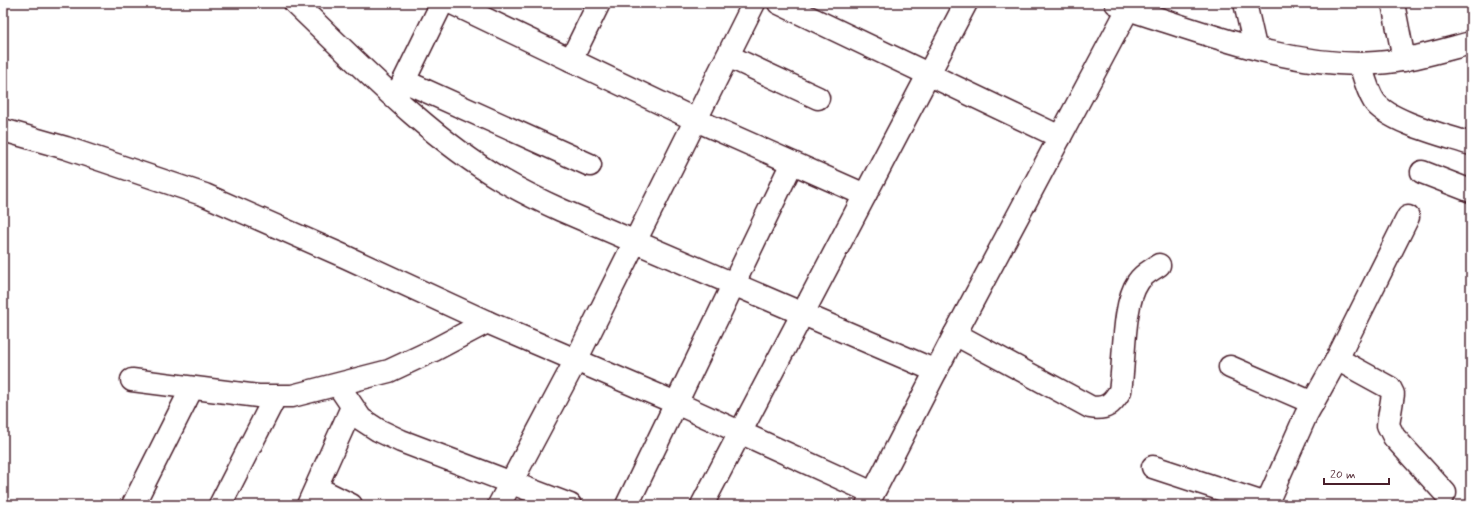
<svg xmlns="http://www.w3.org/2000/svg" width="1474" height="508" viewBox="0 0 1474 508" font-family="Mynerve,sans-serif">
<rect width="100%" height="100%" fill="#fff"/>
<filter id="ink" filterUnits="userSpaceOnUse"><feTurbulence type="fractalNoise" baseFrequency=".025" numOctaves="2"/><feDisplacementMap in="SourceGraphic" scale="8" xChannelSelector="R" yChannelSelector="G"/><feConvolveMatrix kernelMatrix="1 2 1 2 8 2 1 2 1" color-interpolation-filters="sRGB"/></filter>
<g filter="url(#ink)">
<g fill="none" stroke-linecap="round" stroke-linejoin="round">
<g stroke="#4a1f2b" stroke-width="25">
<g id="minor">
<path d="M295 3C358 63 427 136 502 180 521 191 541 201 561 210L936 371"/>
<path d="M452 3 696 120 865 195"/>
<path d="M779 3 1060 137"/>
<path d="M1116 3 1128 9C1205 33 1294 69 1376 63 1408 61 1440 51 1471 43"/>
<path d="M1245 3 1255 47"/>
<path d="M1393 3 1404 60"/>
<path d="M728 56 818 98"/>
<path d="M571 60 599 3"/>
<path d="M1360 64C1364 76 1367 90 1374 101 1388 122 1447 136 1471 144"/>
<path d="M404 81 590 165"/>
<path d="M398 93 442 3"/>
<path d="M3 130 66 148 205 195 346 257 487 322 676 403 873 493"/>
<path d="M1422 172 1471 191"/>
<path d="M955 334 1090 407C1106 410 1112 404 1120 391 1125 361 1122 305 1138 282 1143 274 1152 270 1159 265"/>
<path d="M1337 359 1390 388 1393 394 1388 425 1394 437 1445 493"/>
<path d="M1230 367 1313 403"/>
<path d="M132 380 258 396H292L389 371 434 350 487 322"/>
<path d="M338 385 361 419 378 430 401 441 570 505"/>
<path d="M1153 467 1266 504"/>
<path d="M317 488 351 505"/>
<path d="M133 505 192 388"/>
<path d="M220 505 275 397"/>
<path d="M308 505 352 407"/>
<path d="M499 505 576 360 754 3"/>
<path d="M627 505 792 163"/>
<path d="M702 505 966 3"/>
<path d="M867 505 955 334 1128 9"/>
<path d="M1266 505 1306 415 1337 359 1408 217"/>
</g>
</g>
<use href="#minor" stroke="#fff" stroke-width="22"/>
</g>
</g>
<rect width="1474" height="508" fill="none" stroke="#fff" stroke-width="16"/>
<rect x="8" y="8" width="1458" height="492" fill="none" stroke="#4a1f2b" stroke-width="1.5" filter="url(#ink)"/>
<path d="M1324 478v6h65v-6" fill="none" stroke="#4a1f2b" stroke-width="2"/>
<text x="1330" y="478" font-size="12" fill="#4a1f2b" stroke="#ffffff" stroke-width="3" paint-order="stroke">20 m</text>
</svg>
